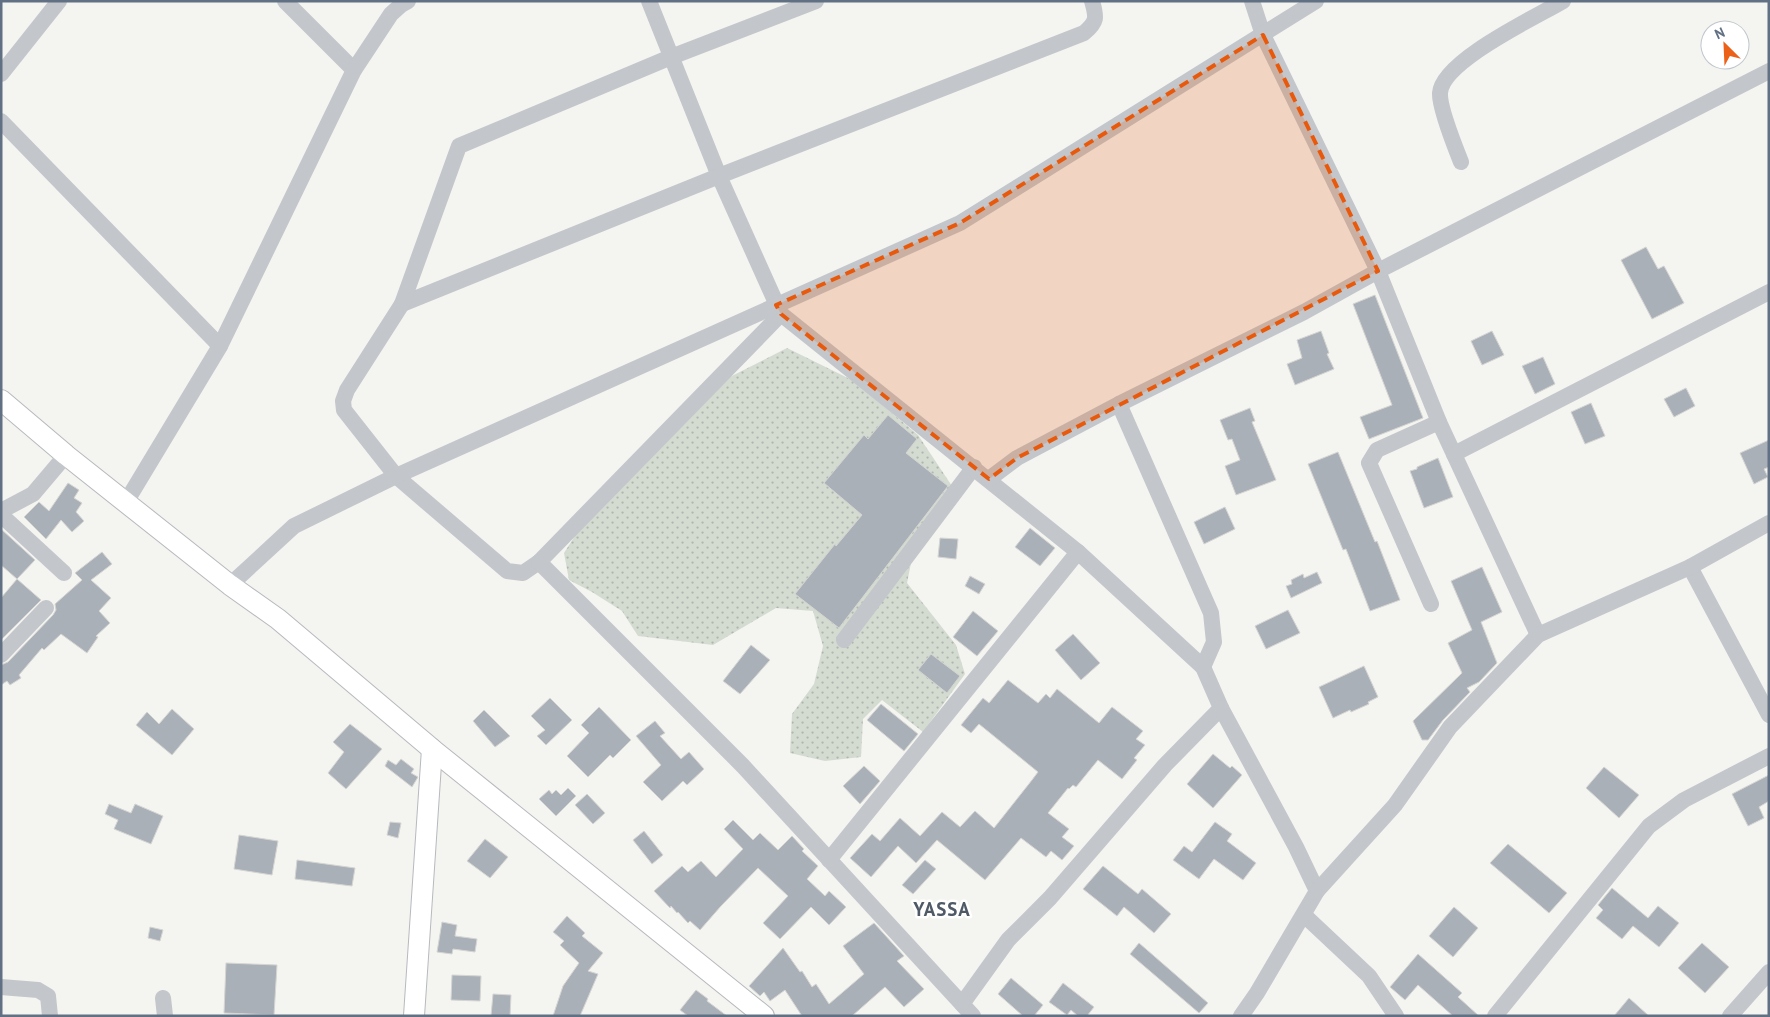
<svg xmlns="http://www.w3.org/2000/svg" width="1770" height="1017" viewBox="0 0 1770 1017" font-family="'PT Sans',sans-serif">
<defs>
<pattern id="grass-dots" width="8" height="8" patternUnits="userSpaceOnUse" patternTransform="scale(1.25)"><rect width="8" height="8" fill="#d4dbd1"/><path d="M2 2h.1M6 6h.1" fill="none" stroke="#afb6af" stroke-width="1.8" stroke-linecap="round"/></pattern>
</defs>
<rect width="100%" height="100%" fill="#f4f4f0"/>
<path fill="url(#grass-dots)" d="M787 348 854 381 918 435 954 489 914 548 907 583 956 645 965 674 923 732 882 700 863 719 861 757 825 761 790 753 792 714 814 684 823 646 813 611 776 608 713 645 638 636 622 611 592 592 569 580 564 553 589 514 720 382Z"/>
<g fill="#a9b0b7" stroke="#d5d5d3">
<path d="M1646 247 1658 269 1664 266 1684 303 1652 319 1621 260Z"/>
<path d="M1375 295 1423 418 1369 439 1360 417 1392 405 1353 304Z"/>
<path d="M1321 331 1329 353 1327 354 1334 369 1295 385 1287 364 1302 358 1297 340Z"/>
<path d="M1492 331 1504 355 1482 365 1471 341Z"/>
<path d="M1543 357 1555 384 1535 394 1522 366Z"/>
<path d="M1686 388 1695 406 1674 417 1664 399Z"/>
<path d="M1591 403 1605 436 1585 444 1571 412Z"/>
<path d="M1250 408 1255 421 1252 422 1276 480 1236 495 1225 466 1240 460 1232 439 1228 440 1220 420Z"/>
<path d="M888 415 917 439 906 453 948 486 839 628 795 594 835 544 836 546 862 515 824 483 864 435 868 439Z"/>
<path d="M1769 440V467L1764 469 1768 477 1754 484 1740 453Z"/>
<path d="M1338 452 1375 542 1377 541 1400 600 1370 611 1346 549 1343 550 1308 464Z"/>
<path d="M1438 458 1453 497 1424 508 1410 471 1417 469V467Z"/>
<path d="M68 483 79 490 74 498 82 503 76 512 84 521 72 532 61 520 46 539 24 517 39 502 49 511Z"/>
<path d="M1225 507 1235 529 1204 544 1194 522Z"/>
<path d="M1030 528 1055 548 1040 566 1015 547Z"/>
<path d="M1 529 35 560 17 579 1 565Z"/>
<path d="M940 538 958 539 956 559 938 557Z"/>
<path d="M102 552 112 564 91 580 111 598 99 611 110 623 96 636 98 637 87 653 61 634 44 650 42 648 19 675 21 678 10 685 7 681 1 685V665L8 662 53 615 56 610 55 604 82 580 75 573Z"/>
<path d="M1482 567 1502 612 1481 622 1497 663 1479 682 1467 688 1470 692 1443 720 1428 740H1422L1413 721 1462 673 1448 643 1472 630 1451 581Z"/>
<path d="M1317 572 1322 583 1291 598 1286 586 1292 584 1291 580 1303 574 1304 578Z"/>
<path d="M970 576 985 584 979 594 965 586Z"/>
<path d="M17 579 41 600 1 640V598Z"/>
<path d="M1288 610 1300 633 1266 649 1255 626Z"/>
<path d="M973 611 998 631 977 656 953 637Z"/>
<path d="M1073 634 1100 663 1081 680 1055 650Z"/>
<path d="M751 645 770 660 740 694 723 681Z"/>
<path d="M931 654 960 676 947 693 918 670Z"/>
<path d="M1364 666 1378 697 1368 702 1369 704 1351 712 1350 710 1333 718 1319 687Z"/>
<path d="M1008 680 1038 703 1046 694 1050 698 1057 689 1099 723 1112 707 1143 731 1136 739 1145 745 1134 758 1137 760 1122 779 1098 760 1076 787 1073 785 1069 789 1068 788 1048 813 1069 829 1062 837 1074 846 1062 860 1051 851 1046 857 1021 838 985 880 937 840 916 863 898 846 871 877 850 858 872 834 880 841 900 818 920 836 942 812 960 827 975 811 994 828 1032 780 1038 772 979 724 971 733 961 725 983 698 989 703Z"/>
<path d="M550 698 572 720 546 745 537 736 545 730 531 716Z"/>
<path d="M881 704 918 734 904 751 867 720Z"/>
<path d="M599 707 631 740 613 758 610 755 588 777 567 756 589 733 581 725Z"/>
<path d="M172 709 194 729 172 755 136 725 147 712 159 724Z"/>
<path d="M484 710 510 736 495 747 473 721Z"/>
<path d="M655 721 665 733 660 736 681 759 689 752 704 769 687 785 683 781 662 801 643 782 661 765 636 736Z"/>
<path d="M350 724 382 749 346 789 328 773 344 752 333 742Z"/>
<path d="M1213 754 1230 768 1232 766 1242 775 1213 808 1187 784Z"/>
<path d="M401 759 414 769 411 773 418 777 412 787 385 766 388 760 396 765Z"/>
<path d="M864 766 880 781 860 804 843 786Z"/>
<path d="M1604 767 1639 795 1619 818 1586 788Z"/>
<path d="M1769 775V801L1759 807 1764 818 1748 826 1732 794Z"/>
<path d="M568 788 576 796 556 816 539 799 549 790 552 794 556 790 561 795Z"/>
<path d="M587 794 605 813 593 824 575 805Z"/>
<path d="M109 804 131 813 135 804 163 816 151 844 114 829 118 820 105 814Z"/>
<path d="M733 820 753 840 760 833 778 850 792 836 804 849 802 851 818 866 807 879 825 896 829 891 846 907 829 925 811 907 780 939 763 923 788 896 758 868 721 906 700 930 690 921 688 923 678 912 677 913 671 906 670 908 654 891 682 866 688 872 701 861 716 877 743 849 724 829Z"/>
<path d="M390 822 401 823 398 838 387 835Z"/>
<path d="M1215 822 1232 834 1227 841 1256 863 1243 880 1214 859 1199 879 1173 860 1184 846 1192 852Z"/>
<path d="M644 831 663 855 652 864 633 840Z"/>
<path d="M239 835 278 841 272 875 234 869Z"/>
<path d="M485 839 508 857 490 878 467 861Z"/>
<path d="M1508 844 1567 893 1549 913 1490 863Z"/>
<path d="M297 860 355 868 352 886 295 879Z"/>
<path d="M925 860 936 869 913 894 902 885Z"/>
<path d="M1103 866 1138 894 1142 889 1171 914 1154 933 1124 907 1117 916 1083 889Z"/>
<path d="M1612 888 1648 918 1658 906 1679 923 1659 947 1633 926 1622 939 1596 918 1603 910 1598 905Z"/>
<path d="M1454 907 1478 928 1453 957 1429 936Z"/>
<path d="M567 916 585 933 582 936 603 953 588 971 598 974 580 1016H553L563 986 579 963 560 945 564 941 553 932Z"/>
<path d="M442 922 457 925 455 936 477 939 475 952 453 949 452 954 437 952Z"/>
<path d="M874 923 904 956 897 961 924 989 904 1007 885 987 852 1016H802L785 990 770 1001 764 992 760 996 749 986 783 948 800 972 802 971 812 987 816 984 829 1004 864 974 843 946Z"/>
<path d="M150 927 163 930 160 941 148 938Z"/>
<path d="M1139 943 1208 1003 1199 1013 1130 954Z"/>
<path d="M1702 943 1729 967 1705 993 1678 968Z"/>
<path d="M1418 954 1462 993 1458 997 1479 1016H1453L1418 985 1405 1000 1390 987Z"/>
<path d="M226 963 277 965 274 1015 224 1013Z"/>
<path d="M452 975 481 976 480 1001 451 1000Z"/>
<path d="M1011 978 1043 1005 1034 1016H1023L998 994Z"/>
<path d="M1063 983 1094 1007 1087 1016H1078L1071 1010 1067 1015 1049 1002Z"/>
<path d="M696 990 708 999 707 1001 727 1016H688L680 1010Z"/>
<path d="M493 994 511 995 510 1016H491Z"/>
<path d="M1629 998 1649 1016H1614Z"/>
</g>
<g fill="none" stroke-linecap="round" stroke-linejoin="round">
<g stroke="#b6b9be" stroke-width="22">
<g id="major">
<path d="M1 400 66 455 230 585 278 619 432 749 764 1016"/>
<path d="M414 1016 432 749"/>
</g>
</g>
<g stroke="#c3c6ca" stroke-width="16">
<path d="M285 1 354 70"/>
<path d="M649 1 719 176 781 314 1078 552 1203 667 1221 708 1165 765 1050 898 1008 940 962 1004"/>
<path d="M1252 1 1263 35 1378 271 1439 422 1538 635"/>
<path d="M1 74 59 1"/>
<path d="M1 121 220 346"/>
<path d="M1461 162C1455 147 1439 107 1440 93 1442 61 1536 17 1563 1"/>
<path d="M402 304 719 176 1084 33C1097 22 1097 18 1092 1"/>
<path d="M781 314 539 562 523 573 507 571 396 476 344 410 343 401 347 390 402 304 459 146 671 57 816 1"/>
<path d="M1119 404 1211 613 1214 642 1203 667"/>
<path d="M1454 454 1769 292"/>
<path d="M989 479 1017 458 1119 404 1304 312 1378 271 1769 71"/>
<path d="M126 502 220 346 354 70 391 14 401 5 408 1"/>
<path d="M1 511 33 494 66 455"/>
<path d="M1 515 64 573"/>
<path d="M539 562 743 766 973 1016"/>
<path d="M1690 567 1769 715"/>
<path d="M230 585 294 526 396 476 960 223 1316 1"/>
<path d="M1431 604 1369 463 1377 450 1439 422"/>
<path d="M844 640 974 467"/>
<path d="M1 655 46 608"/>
<path d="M1221 708 1296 847 1317 891"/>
<path d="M829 860 1078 552"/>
<path d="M1304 915 1369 976 1396 1016"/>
<path d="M1 987 38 990 48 996 50 1016"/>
<path d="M163 998 165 1016"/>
<path d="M1241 1016 1257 993 1317 891 1395 805 1450 727 1538 635 1690 567 1769 523"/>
<path d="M1495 1016 1649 826 1684 800 1769 756"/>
<path d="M1730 1016 1769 972"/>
</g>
<use href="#major" stroke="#fff" stroke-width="20"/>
</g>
<path fill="#e8590c" fill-opacity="0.2" stroke="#e8590c" stroke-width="4" stroke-dasharray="10 6" stroke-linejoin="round" d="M1263 35 1378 271 1017 458 989 479 781 314 776 305 960 223Z"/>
<g text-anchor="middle" stroke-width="5" stroke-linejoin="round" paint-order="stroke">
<g font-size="19" font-weight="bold" letter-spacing="1" fill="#505a67" stroke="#fff">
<text x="942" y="916">YASSA</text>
</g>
</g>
<rect width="1770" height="1017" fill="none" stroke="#617083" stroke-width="5"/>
<g transform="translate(1725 45) rotate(336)"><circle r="24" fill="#ffffff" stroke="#c0c6cd"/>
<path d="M0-4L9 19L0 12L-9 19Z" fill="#ec6118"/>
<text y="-8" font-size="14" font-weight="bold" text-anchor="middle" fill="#617083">N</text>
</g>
</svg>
